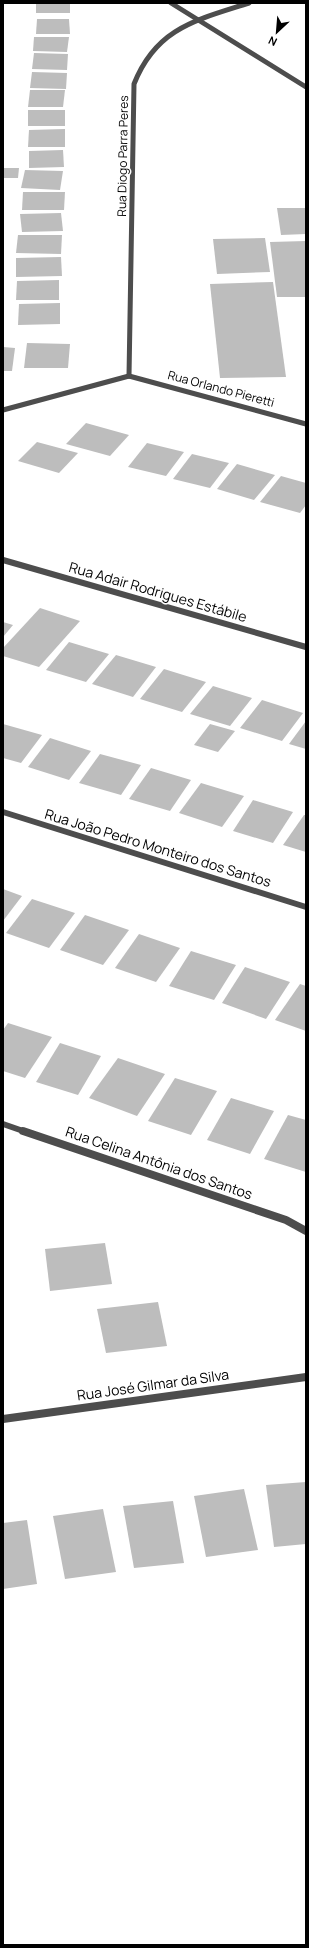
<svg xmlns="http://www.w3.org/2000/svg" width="309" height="1948" viewBox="0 0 309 1948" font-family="Manrope,sans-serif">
<rect width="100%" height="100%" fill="#fff"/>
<g fill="#bdbdbd">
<rect x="36" y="3" width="34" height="10"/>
<path d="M37 19H69L70 34H36Z"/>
<path d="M34 37H69L67 52 33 51Z"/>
<path d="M34 53 68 54 67 70 32 69Z"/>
<path d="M32 72 67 73 66 89 30 88Z"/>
<path d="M30 90H65L63 107H28Z"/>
<rect x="28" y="110" width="37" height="16"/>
<path d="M65 129V147H28L29 130Z"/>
<path d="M63 150 64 167 29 168V151Z"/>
<path d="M3 168H19L18 178H3Z"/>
<path d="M25 170 63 171 60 190 21 188Z"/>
<path d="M23 192H65L64 210H22Z"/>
<path d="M277 208H306V234L281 235Z"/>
<path d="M61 213 63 231 22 232 20 214Z"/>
<path d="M18 235H62L61 254 16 253Z"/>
<path d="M265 238 270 272 217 274 213 239Z"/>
<path d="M306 241V297H277L270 242Z"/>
<path d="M61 257 62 276 16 277V258Z"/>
<path d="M59 280V300H16L17 281Z"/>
<path d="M273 282 286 377 220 378 210 284Z"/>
<path d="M60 303V324L18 325 19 304Z"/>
<path d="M27 343 70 344 68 368H24Z"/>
<path d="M3 347 15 348 12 371H3Z"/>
<path d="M86 423 129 435 110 456 66 444Z"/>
<path d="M37 442 78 453 59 473 18 461Z"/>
<path d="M147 443 184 452 166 476 128 467Z"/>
<path d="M192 454 229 463 210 488 173 479Z"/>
<path d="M237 464 275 475 254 500 217 489Z"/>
<path d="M281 476 306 483V505L300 513 260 502Z"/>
<path d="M40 608 80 621 39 667 3 656V648Z"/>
<path d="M3 622 13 625 3 637Z"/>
<path d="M69 642 109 654 86 682 46 670Z"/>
<path d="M116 655 156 667 133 697 92 684Z"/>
<path d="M164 669 206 682 182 712 140 699Z"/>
<path d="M213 686 252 698 230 726 190 714Z"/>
<path d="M262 700 303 713 282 741 240 728Z"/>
<path d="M306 721V749L289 744Z"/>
<path d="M3 724 42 735 21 763 3 758Z"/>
<path d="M210 724 235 731 218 752 194 745Z"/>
<path d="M50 738 91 751 69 780 28 767Z"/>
<path d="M100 754 141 765 121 795 79 783Z"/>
<path d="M151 768 191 780 170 811 129 799Z"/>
<path d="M201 783 244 796 222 827 179 813Z"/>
<path d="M253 800 293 812 273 843 233 831Z"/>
<path d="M304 815H306V852L283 845Z"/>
<path d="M3 889 22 896 3 921Z"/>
<path d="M32 899 75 913 49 948 6 933Z"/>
<path d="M85 915 129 930 103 965 60 950Z"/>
<path d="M139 934 180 948 156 982 115 968Z"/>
<path d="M191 951 236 965 214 1000 169 986Z"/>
<path d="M245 967 290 982 266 1019 222 1003Z"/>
<path d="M300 984 306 986V1031L275 1020Z"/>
<path d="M8 1023 52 1037 25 1078 3 1071V1030Z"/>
<path d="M60 1043 101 1056 78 1095 36 1082Z"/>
<path d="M118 1058 165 1074 137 1116 89 1098Z"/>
<path d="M175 1078 217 1091 191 1135 148 1121Z"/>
<path d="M231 1098 274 1111 250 1154 207 1140Z"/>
<path d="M288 1115 306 1120V1172L264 1159Z"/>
<path d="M105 1243 112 1284 50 1291 45 1249Z"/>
<path d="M158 1302 167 1346 106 1353 97 1309Z"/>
<path d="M306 1482V1544L274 1547 266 1485Z"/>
<path d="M244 1489 258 1550 206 1557 194 1496Z"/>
<path d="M173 1501 184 1563 134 1568 123 1506Z"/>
<path d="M103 1509 116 1572 65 1579 53 1516Z"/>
<path d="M27 1520 37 1584 3 1589V1523Z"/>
</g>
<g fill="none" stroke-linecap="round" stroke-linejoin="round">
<g stroke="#4d4d4d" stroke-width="5">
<path d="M171 3 306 87"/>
<path d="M129 376 134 84C156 28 196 20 249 3"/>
<path d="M129 376 306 424"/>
<path d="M3 410 129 376"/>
</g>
<g stroke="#4d4d4d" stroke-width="6">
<path d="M3 560 306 647"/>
<path d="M3 812 306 907"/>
<path d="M3 1124 26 1132"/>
</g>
<g stroke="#4d4d4d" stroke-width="8">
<path d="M23 1131 286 1220 306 1231"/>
<path d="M3 1419 306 1377"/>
</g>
</g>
<g text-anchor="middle" stroke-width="3" stroke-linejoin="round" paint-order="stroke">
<g font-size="12" fill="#000" stroke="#fff">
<text transform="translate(123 156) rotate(-89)" y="4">Rua Diogo Parra Peres</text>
<text transform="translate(221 389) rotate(15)" y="4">Rua Orlando Pieretti</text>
</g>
<g font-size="14" fill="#000" stroke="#fff">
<text transform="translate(158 592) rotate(16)" y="5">Rua Adair Rodrigues Estábile</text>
<text transform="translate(158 848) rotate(17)" y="5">Rua João Pedro Monteiro dos Santos</text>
<text transform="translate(159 1163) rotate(19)" y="5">Rua Celina Antônia dos Santos</text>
<text transform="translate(153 1385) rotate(-8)" y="5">Rua José Gilmar da Silva</text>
</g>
</g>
<rect width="309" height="1948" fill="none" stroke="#000000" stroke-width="8"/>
<g transform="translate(277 32) rotate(206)" stroke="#ffffff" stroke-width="3" paint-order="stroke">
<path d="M0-3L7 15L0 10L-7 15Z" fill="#000000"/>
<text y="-6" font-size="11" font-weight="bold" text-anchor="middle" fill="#000000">N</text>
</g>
</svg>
